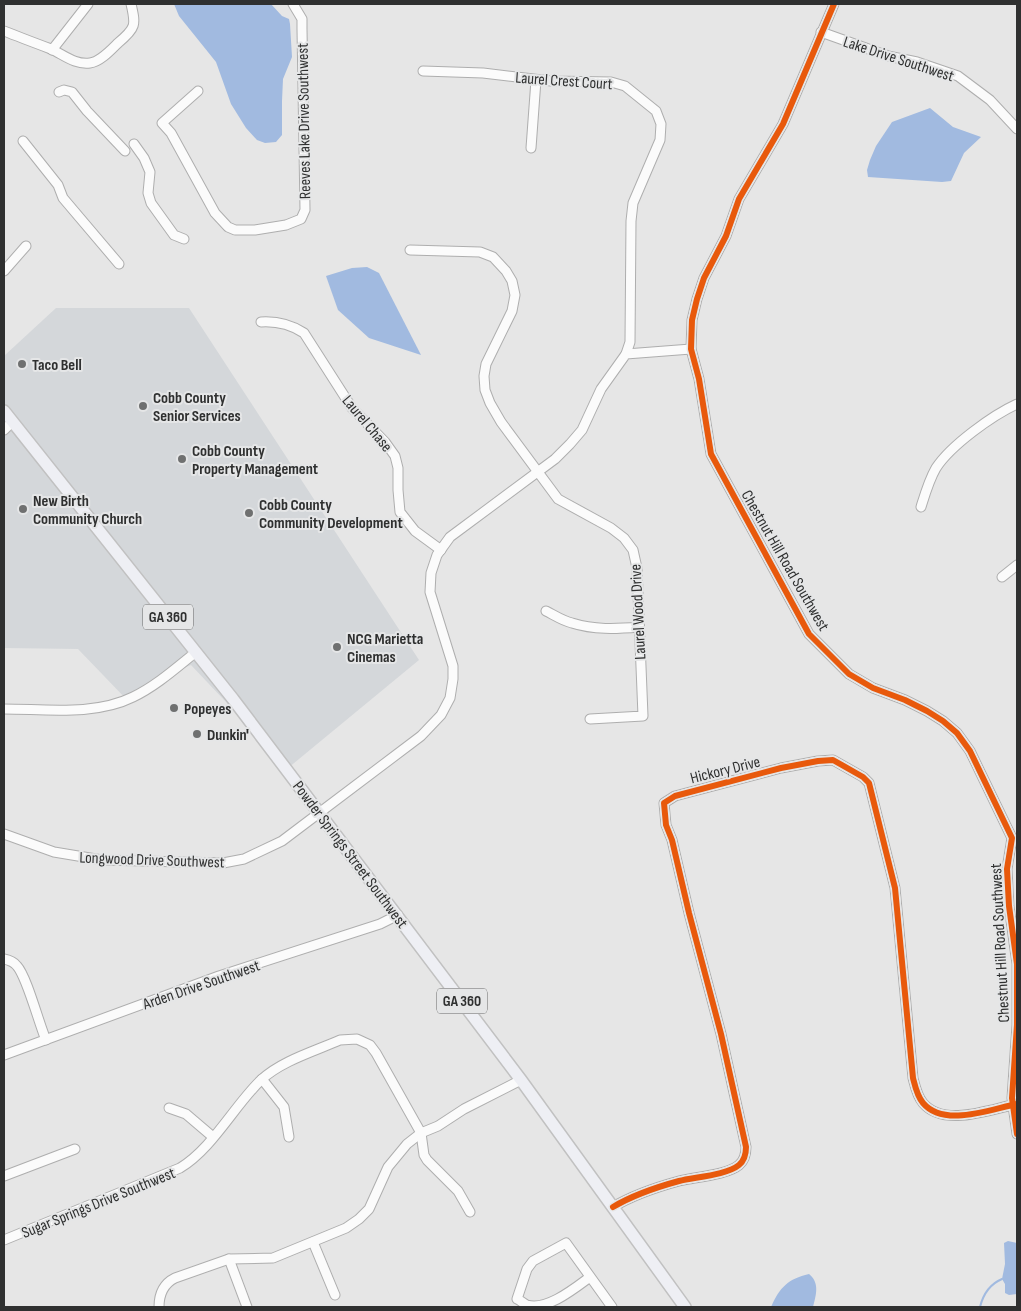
<svg xmlns="http://www.w3.org/2000/svg" width="1021" height="1311" viewBox="0 0 1021 1311" font-family="'Sofia Sans Condensed',sans-serif">
<rect width="100%" height="100%" fill="#e6e6e6"/>
<path fill="#d4d7da" d="M56 308H189L419 660 282 773 243 720 191 665 178 670 129 702 78 649 4 648V356Z"/>
<g fill="#a1bae0">
<path d="M174 4H271L282 16 289 19 290 24 292 57 283 79 282 101V135L276 142 265 143 257 140 246 128 231 104 216 62 179 16Z"/>
<path d="M930 108 953 127 981 137 964 153 951 181 942 182 868 177 867 170 870 160 876 146 892 122Z"/>
<path d="M367 267 379 273 421 355 369 338 338 310 326 276 352 268Z"/>
<path d="M1008 1241 1017 1243V1294L1009 1295 1005 1293V1284L1002 1279 1005 1264 1004 1243Z"/>
<path d="M809 1274C820 1283 816 1295 813 1307H771C780 1287 788 1279 809 1274Z"/>
</g>
<g fill="none" stroke-linecap="round" stroke-linejoin="round">
<path stroke="#a1bae0" stroke-width="2" d="M980 1307C983 1295 990 1284 1002 1279"/>
<g stroke="#aeaeae" stroke-width="11">
<g id="minor">
<path d="M834 4 783 124 739 199 726 236 704 278 697 299 692 320 691 349 699 379 711 454 809 634 849 674 873 688 905 700 927 711 943 721 957 733 970 751 1012 838 1007 869 1009 906 1017 964V1025L1012 1098 1017 1134"/>
<path d="M4 31C19 37 35 43 51 49 64 55 75 65 90 63 100 62 111 50 118 43 136 28 136 25 131 4"/>
<path d="M821 32 888 56 917 62 958 76 990 100 1017 129"/>
<path d="M52 50 88 4"/>
<path d="M423 71 483 73 551 81 611 82 625 86 656 111 661 124 660 140 633 203 631 221 630 342 626 354"/>
<path d="M198 91 162 123 171 133 215 213 228 227 235 230H255L286 225 301 219 305 210 302 29V19L293 4"/>
<path d="M59 92 64 90 72 92 87 111 125 151"/>
<path d="M23 141 58 185 63 198 119 264"/>
<path d="M134 144 144 158 150 172 148 193 151 203 174 235 184 239"/>
<path d="M531 148 536 80"/>
<path d="M410 250 480 252 493 257 506 271 512 281 515 295 512 311 486 364 484 376 485 390 490 403 501 422 558 499 611 528 624 538 633 550 637 568 643 716 590 719"/>
<path d="M4 271 26 246"/>
<path d="M261 322C277 321 290 324 304 333L352 408 385 442 395 456 398 468V490L400 512 415 531 441 550"/>
<path d="M4 430 12 422"/>
<path d="M921 507C925 494 929 480 936 468 951 445 993 415 1017 404"/>
<path d="M1002 577 1017 565"/>
<path d="M546 611C554 615 563 621 572 623 594 630 616 629 639 627"/>
<path d="M4 709C45 709 95 716 133 697 156 686 176 668 196 652"/>
<path d="M4 834 54 852 102 860 223 863 244 859 282 841 421 736 441 715 450 698 453 679V666L430 592 431 573 437 555 450 537 555 459 570 444 582 430 601 389 626 354 691 349"/>
<path d="M4 959C9 960 14 962 17 966 27 977 39 1024 46 1040"/>
<path d="M4 1055 219 976 380 924 398 915"/>
<path d="M262 1079 284 1107 289 1137"/>
<path d="M169 1108 186 1114 213 1137"/>
<path d="M4 1176 75 1149"/>
<path d="M613 1207C633 1195 657 1187 679 1181 695 1177 727 1175 739 1165 745 1160 746 1154 746 1147L721 1034 689 913 672 840 666 825 664 803 675 796 781 768 818 761 833 760 863 777 869 783 895 888 913 1078C915 1086 917 1096 923 1103 944 1128 991 1109 1017 1104"/>
<path d="M4 1240 180 1168C212 1149 234 1106 261 1080 281 1061 315 1051 340 1040L357 1039 370 1045 376 1053 421 1133 424 1155 427 1160 458 1191 470 1212"/>
<path d="M313 1242 335 1295"/>
<path d="M229 1259 247 1307"/>
<path d="M590 1277C575 1288 547 1311 527 1305 524 1304 520 1300 517 1299L527 1269 533 1261 566 1243 612 1307"/>
<path d="M159 1307C159 1294 163 1284 175 1278L229 1259 273 1258 346 1228 359 1219 369 1209 388 1167 407 1144 421 1133 438 1126 464 1109 521 1080"/>
</g>
</g>
<g stroke="#c1c1c1" stroke-width="14">
<path id="major" d="M4 411 233 699 521 1080 685 1307"/>
</g>
<use href="#minor" stroke="#fbfbfb" stroke-width="9"/>
<use href="#major" stroke="#eeeff4" stroke-width="11"/>
<g stroke="#e5e6e7" stroke-width="9">
<g id="cycleway">
<path d="M834 4 783 124 739 199 726 236 704 278 697 299 692 320 691 349 699 379 711 454 809 634 849 674 873 688 905 700 927 711 943 721 957 733 970 751 1012 838 1007 869 1009 906 1017 964V1025L1012 1098 1017 1134"/>
<path d="M613 1207C633 1195 657 1187 679 1181 695 1177 727 1175 739 1165 745 1160 746 1154 746 1147L721 1034 689 913 672 840 666 825 664 803 675 796 781 768 818 761 833 760 863 777 869 783 895 888 913 1078C915 1086 917 1096 923 1103 944 1128 991 1109 1017 1104"/>
</g>
</g>
<use href="#cycleway" stroke="#e8590c" stroke-width="6"/>
</g>
<g fill="#6f7070" stroke="#e5e6e7" stroke-width="2">
<circle cx="22" cy="364" r="5"/>
<circle cx="143" cy="406" r="5"/>
<circle cx="182" cy="459" r="5"/>
<circle cx="23" cy="509" r="5"/>
<circle cx="249" cy="513" r="5"/>
<circle cx="337" cy="647" r="5"/>
<circle cx="174" cy="708" r="5"/>
<circle cx="197" cy="734" r="5"/>
</g>
<g text-anchor="middle" stroke-width="4" stroke-linejoin="round" paint-order="stroke">
<g fill="#e5e6e7" stroke="#666767" stroke-width="1">
<rect x="143" y="604.5" width="50" height="25" rx="4"/>
<rect x="437" y="988.5" width="50" height="25" rx="4"/>
</g>
<g font-size="15" font-weight="bold" fill="#2f3030">
<text x="168" y="622">GA 360</text>
<text x="462" y="1006">GA 360</text>
</g>
<g font-size="16" fill="#2f3030" stroke="#e5e6e7">
<text transform="translate(899 58) rotate(18)" y="6">Lake Drive Southwest</text>
<text transform="translate(564 80) rotate(4)" y="6">Laurel Crest Court</text>
<text transform="translate(303 121) rotate(-91)" y="6">Reeves Lake Drive Southwest</text>
<text transform="translate(368 423) rotate(50)" y="6">Laurel Chase</text>
<text transform="translate(786 560) rotate(60)" y="6">Chestnut Hill Road Southwest</text>
<text transform="translate(637 612) rotate(-93)" y="6">Laurel Wood Drive</text>
<text transform="translate(725 769) rotate(-14)" y="6">Hickory Drive</text>
<text transform="translate(351 854) rotate(53)" y="6">Powder Springs Street Southwest</text>
<text transform="translate(152 859) rotate(2)" y="6">Longwood Drive Southwest</text>
<text transform="translate(999 943) rotate(-93)" y="6">Chestnut Hill Road Southwest</text>
<text transform="translate(201 984) rotate(-19)" y="6">Arden Drive Southwest</text>
<text transform="translate(98 1202) rotate(-22)" y="6">Sugar Springs Drive Southwest</text>
</g>
<g font-size="16" font-weight="bold" fill="#2f3030" stroke="#e5e6e7" text-anchor="start">
<text x="32" y="370">Taco Bell</text>
<text x="153" y="403">Cobb County<tspan x="153" dy="18">Senior Services</tspan></text>
<text x="192" y="456">Cobb County<tspan x="192" dy="18">Property Management</tspan></text>
<text x="33" y="506">New Birth<tspan x="33" dy="18">Community Church</tspan></text>
<text x="259" y="510">Cobb County<tspan x="259" dy="18">Community Development</tspan></text>
<text x="347" y="644">NCG Marietta<tspan x="347" dy="18">Cinemas</tspan></text>
<text x="184" y="714">Popeyes</text>
<text x="207" y="740">Dunkin'</text>
</g>
</g>
<rect width="1021" height="1311" fill="none" stroke="#2f3030" stroke-width="10"/>
</svg>
